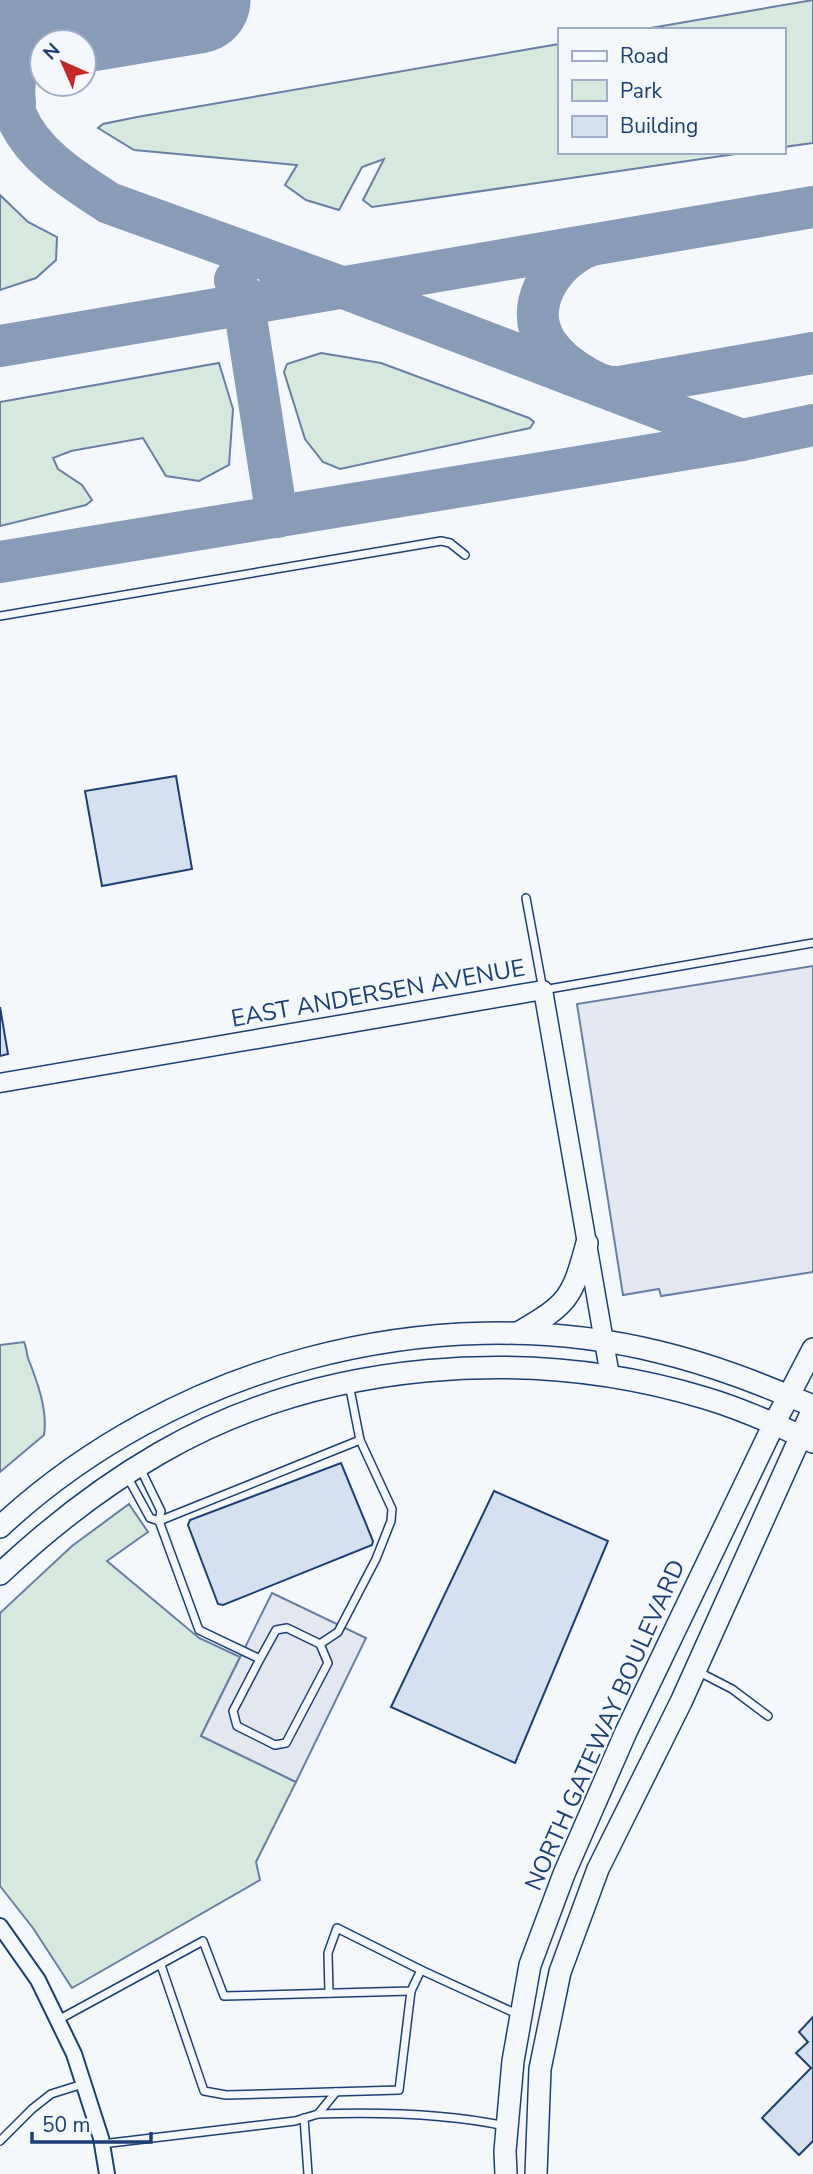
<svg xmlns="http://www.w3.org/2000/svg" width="813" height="2174" viewBox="0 0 813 2174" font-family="'Nunito Sans',sans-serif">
<rect width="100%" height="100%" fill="#f4f7fb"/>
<g fill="#d7e8df" stroke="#687fa3" stroke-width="2">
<path d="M813 0V143L783 147V30H639Z"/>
<path d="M559 44V152H749L372 207 363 200 384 159 362 167 339 210 306 200 285 185 297 165 134 150 98 128 103 124 137 117Z"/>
<path d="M0 195 28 222 57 237 56 260 36 278 0 290Z"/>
<path d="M321 353 381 363 529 418 534 422 530 428 340 469 323 462 305 439 284 372 287 364Z"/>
<path d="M219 363 233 409 229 465 199 481 166 476 143 438 71 451 53 458 58 469 82 485 92 500 86 505 0 526V402Z"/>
<path d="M24 1342C27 1348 26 1352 28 1358 37 1381 48 1410 44 1435L0 1472V1345Z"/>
<path d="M129 1504 148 1532 107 1561 199 1638 240 1657 201 1736 296 1782 256 1862 260 1880 72 1988 33 1928 0 1886V1613L72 1546Z"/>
</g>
<g fill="#e3e8f0" stroke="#687fa3" stroke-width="2">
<path d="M813 966V1272L661 1296 659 1289 623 1295 577 1004Z"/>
<path d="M272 1593 366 1638 296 1782 201 1736Z"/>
</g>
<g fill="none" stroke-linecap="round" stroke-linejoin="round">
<g stroke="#889bb7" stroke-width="42">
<path d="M0 52C5 73 8 95 16 115 32 155 75 181 109 203L344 288 742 440"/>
<path d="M15 103C9 50 41 39 83 19"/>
<path d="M588 246C552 261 522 307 547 344 555 356 567 366 580 374 593 382 604 388 620 387L813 353"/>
<path d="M235 280 244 305 277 517"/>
<path d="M0 346 813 207"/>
<path d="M0 562 742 440 813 425"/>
</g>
<path stroke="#889bb7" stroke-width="107" d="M0 33 197 0"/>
</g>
<g fill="#d5e0f0" stroke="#1d3f73" stroke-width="2">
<path d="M176 776 192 869 102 886 85 791Z"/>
<path d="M0 1007 8 1054 0 1056Z"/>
<path d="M341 1463 373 1541 372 1545 223 1605 218 1604 188 1525 190 1520Z"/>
<path d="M494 1491 608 1541 515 1763 391 1707Z"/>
<path d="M813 2017V2141L799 2155 762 2118 811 2068 796 2053 808 2042 799 2032Z"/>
</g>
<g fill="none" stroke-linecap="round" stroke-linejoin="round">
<g stroke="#1d3f73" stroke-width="10">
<g id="service">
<path d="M0 616 441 541 450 543 465 555"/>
<path d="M526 898 543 990 813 943"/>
<path d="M128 1478 150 1518 159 1521 161 1511 140 1468"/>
<path d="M320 1644 338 1632 376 1559 391 1521 392 1509 360 1440"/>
<path d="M260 1659 276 1630 287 1628 320 1644 328 1663 286 1743 275 1745 237 1726 233 1711 260 1659 199 1630 159 1521 360 1440 349 1384"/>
<path d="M699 1672 732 1689 768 1716"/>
<path d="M161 1965 204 2091 226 2095 399 2090 411 1991"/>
<path d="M329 1993 328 1953 337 1928 421 1970"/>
<path d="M58 2020 203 1941 224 1996 411 1991 421 1970 519 2015"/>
<path d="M318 2114C380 2112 445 2113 505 2126"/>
<path d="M304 2118 308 2174"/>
<path d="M0 2141 32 2109 51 2094 83 2084"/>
<path d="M102 2144 295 2121 318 2114 336 2092"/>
</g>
</g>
<g stroke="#1d3f73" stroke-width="18">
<path id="minor" d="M0 1926 38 1980 74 2054 101 2138 107 2174"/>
</g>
<g stroke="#1d3f73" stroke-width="21">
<path id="tertiary" d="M0 1083 543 990 610 1376"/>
</g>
<g stroke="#1d3f73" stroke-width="24">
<g id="secondary">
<path d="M518 1333C568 1304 572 1299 587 1243"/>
<path d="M0 1527C172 1367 429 1296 659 1352 713 1365 761 1384 813 1406"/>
<path d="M0 1574C50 1527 101 1487 160 1453 321 1360 529 1345 705 1398 742 1409 778 1425 813 1442"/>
<path d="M506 2174 505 2151 513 2061 530 1965 564 1874 626 1732 774 1424 813 1349"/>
<path d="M536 2174 540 2069 560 1972 598 1869 681 1702 813 1409"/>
</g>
</g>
<use href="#service" stroke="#f4f7fb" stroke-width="7"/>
<use href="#minor" stroke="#f4f7fb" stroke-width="14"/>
<use href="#tertiary" stroke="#f4f7fb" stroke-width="18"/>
<use href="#secondary" stroke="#f4f7fb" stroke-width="21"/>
</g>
<g text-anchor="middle" stroke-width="5" stroke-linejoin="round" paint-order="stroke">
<g font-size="24" fill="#1d3f73" stroke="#f4f7fb">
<text transform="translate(378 993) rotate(-10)" y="8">EAST ANDERSEN AVENUE</text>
<text transform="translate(605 1725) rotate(-66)" y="8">NORTH GATEWAY BOULEVARD</text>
</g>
</g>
<rect x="558" y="28" width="228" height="126" fill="#f4f7fb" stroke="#9eadc5" stroke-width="2"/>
<rect x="572" y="51" width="35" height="10" fill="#f4f7fb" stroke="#9eadc5" stroke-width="2"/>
<text x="620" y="63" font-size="21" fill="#1d3f73">Road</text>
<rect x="572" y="80" width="35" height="21" fill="#d7e8df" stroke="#9eadc5" stroke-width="2"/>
<text x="620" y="98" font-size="21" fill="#1d3f73">Park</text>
<rect x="572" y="116" width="35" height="21" fill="#d5e0f0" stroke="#9eadc5" stroke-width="2"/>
<text x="620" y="133" font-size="21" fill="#1d3f73">Building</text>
<g transform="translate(63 63) rotate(315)"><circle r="33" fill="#f4f7fb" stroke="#9eadc5" stroke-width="2"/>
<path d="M0-5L12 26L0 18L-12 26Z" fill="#c62828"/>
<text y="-10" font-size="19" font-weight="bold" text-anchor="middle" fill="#1d3f73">N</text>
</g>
<path d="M32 2132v10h119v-10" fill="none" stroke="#1d3f73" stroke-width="3.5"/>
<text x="42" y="2132" font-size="21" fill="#1d3f73" stroke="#f4f7fb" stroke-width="5" paint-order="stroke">50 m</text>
</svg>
